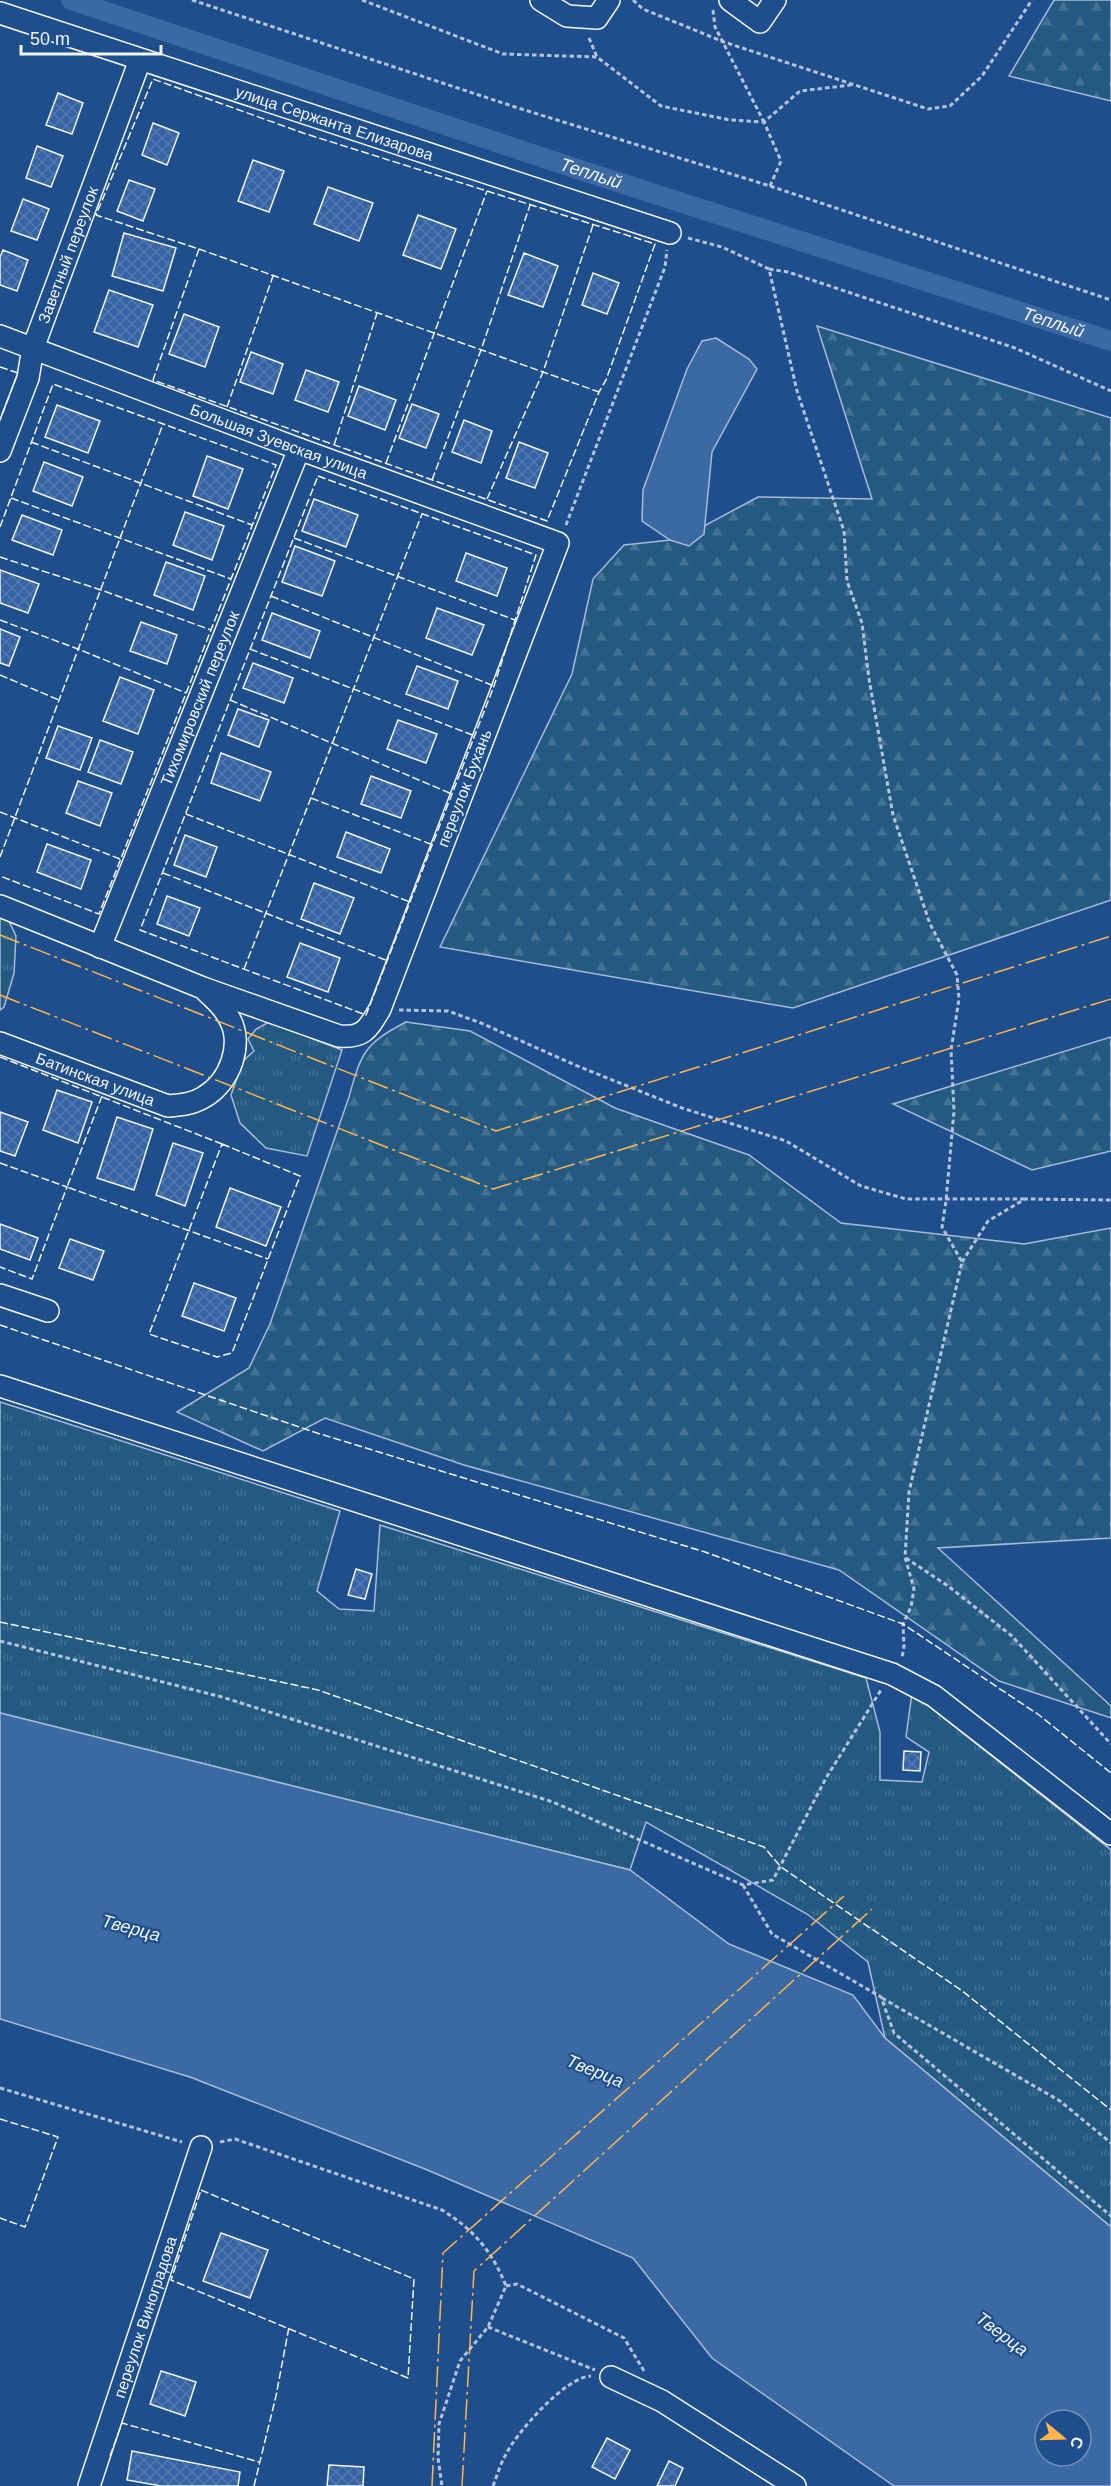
<svg xmlns="http://www.w3.org/2000/svg" width="1111" height="2486" viewBox="0 0 1111 2486" font-family="Arial,sans-serif">
<defs>
<pattern id="grass-tufts" width="24" height="20" patternUnits="userSpaceOnUse" patternTransform="scale(1.5)"><rect width="24" height="20" fill="#245a82"/><path d="M3 7l-1-3M5 7V3M7 7l1-3M15 17l-1-3M17 17v-4M19 17l1-3" fill="none" stroke="#447295"/></pattern>
<pattern id="forest-firs" width="22" height="20" patternUnits="userSpaceOnUse" patternTransform="scale(1.5)"><rect width="22" height="20" fill="#245a82"/><path d="M5 1l3.5 6h-7zM16 11l3.5 6h-7z" fill="#447295"/></pattern>
<pattern id="building-cross-hatch" width="8" height="8" patternUnits="userSpaceOnUse" patternTransform="scale(1.5)"><rect width="8" height="8" fill="#3563a3"/><path d="M0 0l8 8M0 8l8-8" fill="none" stroke="#537ab1"/></pattern>
</defs>
<rect width="100%" height="100%" fill="#1f4e8c"/>
<g fill="url(#grass-tufts)" stroke="#a8bbd7" stroke-width="1.5">
<path d="M0 911 5 913 16 936 14 973 4 1007 0 1010Z"/>
<path d="M269 1022 342 1050 307 1156 266 1148 240 1123 231 1095 243 1061 254 1051 248 1039 256 1029Z"/>
<path d="M0 1402 340 1511 317 1591 339 1609 374 1611 380 1525 866 1678 880 1732V1780L922 1782 929 1752 906 1737 912 1693 1111 1850V2227L885 2038 868 1962 807 1914 646 1822 630 1870 0 1713Z"/>
</g>
<g fill="url(#forest-firs)" stroke="#a8bbd7" stroke-width="1.5">
<path d="M1054 0H1111V101L1009 76Z"/>
<path d="M817 326 1111 418V900L793 1008 440 947 572 674 593 579 624 545 680 539 758 497 872 499Z"/>
<path d="M406 1022 470 1031 615 1108 749 1155 841 1223 1024 1244 1111 1228V1538L938 1548 1111 1706V1718L999 1681 839 1570 464 1465 325 1418 263 1451 177 1412 249 1368 270 1324 349 1097C361 1053 364 1044 406 1022Z"/>
<path d="M1111 1037V1151L1032 1170 893 1104Z"/>
</g>
<g fill="#3b69a3" stroke="#a8bbd7" stroke-width="1.5" fill-rule="evenodd">
<path d="M716 338 749 359 757 369 712 452 704 534 689 546 670 540 642 521 643 490 687 369 702 341Z"/>
<path d="M0 1713 630 1870 729 1944 853 1995 885 2038 1111 2227V2486H894L712 2358 633 2258 425 2169 190 2077 0 2019ZM1045 2420H1081V2456H1045Z"/>
</g>
<g fill="none" stroke-linecap="round" stroke-linejoin="round">
<path stroke="#3b69a3" stroke-width="20" id="s1" d="M71 0 571 167 1111 341"/>
</g>
<g fill="url(#building-cross-hatch)" stroke="#f2f6ff" stroke-width="1.5">
<path d="M58 93 83 103 72 134 46 125Z"/>
<path d="M153 123 179 133 167 165 142 155Z"/>
<path d="M37 146 63 156 51 187 26 178Z"/>
<path d="M253 160 284 171 269 212 238 201Z"/>
<path d="M129 180 155 189 143 221 117 211Z"/>
<path d="M328 187 373 203 359 241 314 224Z"/>
<path d="M23 199 49 209 37 240 11 231Z"/>
<path d="M418 215 456 229 441 269 403 255Z"/>
<path d="M124 233 176 248 163 291 112 276Z"/>
<path d="M3 250 28 260 17 291 0 285V257Z"/>
<path d="M524 253 558 266 543 307 508 295Z"/>
<path d="M593 273 619 283 607 314 582 305Z"/>
<path d="M109 290 153 305 138 347 94 332Z"/>
<path d="M184 314 219 327 205 367 169 354Z"/>
<path d="M251 352 283 364 273 394 240 382Z"/>
<path d="M306 370 339 382 328 412 295 400Z"/>
<path d="M359 386 396 400 385 430 348 416Z"/>
<path d="M412 404 439 414 426 448 399 438Z"/>
<path d="M57 405 100 421 88 453 45 437Z"/>
<path d="M464 420 492 431 481 463 452 452Z"/>
<path d="M519 442 548 453 535 488 506 478Z"/>
<path d="M207 456 243 469 228 509 193 496Z"/>
<path d="M44 462 83 477 72 506 33 491Z"/>
<path d="M314 499 358 515 346 547 302 531Z"/>
<path d="M185 512 224 526 212 560 173 545Z"/>
<path d="M22 515 62 530 53 555 12 540Z"/>
<path d="M295 546 335 561 322 596 282 582Z"/>
<path d="M466 553 507 568 497 596 456 581Z"/>
<path d="M166 562 205 576 193 610 154 595Z"/>
<path d="M0 570 39 584 28 613 0 603Z"/>
<path d="M437 608 484 625 472 655 426 638Z"/>
<path d="M272 613 320 631 310 658 262 640Z"/>
<path d="M141 622 177 635 167 664 130 651Z"/>
<path d="M0 629 20 637 9 666 0 663Z"/>
<path d="M253 663 293 678 284 703 243 688Z"/>
<path d="M417 666 458 681 448 709 406 694Z"/>
<path d="M120 677 154 690 138 734 103 721Z"/>
<path d="M238 709 269 720 259 747 228 735Z"/>
<path d="M398 720 437 734 426 763 387 749Z"/>
<path d="M58 726 92 738 80 770 46 758Z"/>
<path d="M100 740 133 752 121 784 88 772Z"/>
<path d="M221 753 271 772 260 801 211 783Z"/>
<path d="M371 776 411 791 401 818 361 804Z"/>
<path d="M78 781 112 793 100 826 66 813Z"/>
<path d="M346 832 390 849 381 873 337 857Z"/>
<path d="M185 835 217 847 206 877 174 865Z"/>
<path d="M47 844 91 860 81 889 37 872Z"/>
<path d="M314 883 354 898 340 934 301 919Z"/>
<path d="M167 896 200 908 189 936 157 924Z"/>
<path d="M300 943 340 958 328 992 287 977Z"/>
<path d="M57 1090 92 1102 78 1143 43 1130Z"/>
<path d="M0 1112 28 1122 15 1156 0 1151Z"/>
<path d="M117 1117 153 1129 134 1190 97 1178Z"/>
<path d="M173 1143 203 1153 185 1206 156 1195Z"/>
<path d="M230 1188 281 1207 266 1246 216 1227Z"/>
<path d="M0 1224 38 1238 30 1260 0 1249Z"/>
<path d="M70 1239 104 1251 93 1280 59 1268Z"/>
<path d="M194 1283 236 1298 224 1331 182 1316Z"/>
<path d="M356 1569 372 1574 365 1599 348 1595Z"/>
<path d="M904 1751 921 1752 920 1771 903 1770Z"/>
<path d="M221 2233 268 2250 250 2298 203 2281Z"/>
<path d="M161 2371 196 2382 185 2416 150 2404Z"/>
<path d="M607 2438 630 2450 615 2479 592 2467Z"/>
<path d="M132 2451 240 2472 238 2486H161L127 2480Z"/>
<path d="M669 2461 683 2468 675 2486H657Z"/>
<path d="M329 2465 364 2467 363 2486H327Z"/>
</g>
<g fill="none" stroke-linecap="round" stroke-linejoin="round">
<g stroke="#f2f6ff" stroke-width="24">
<g id="minor">
<path d="M541 0 567 16 597 18 609 0"/>
<path d="M730 0 760 22 775 0"/>
<path id="s2" d="M0 13 670 233"/>
<path id="s3" d="M0 336 299 449 558 543 380 1009C368 1029 364 1038 339 1036L203 988 0 906"/>
<path id="s4" d="M0 451 28 378 33 348 140 60"/>
<path id="s5" d="M100 947 299 449"/>
<path id="s6" d="M0 1043 168 1106C181 1105 193 1104 204 1097 230 1082 245 1043 228 1016 223 1006 214 999 206 991"/>
<path d="M0 1295 48 1311"/>
<path d="M0 1386 892 1674 934 1696 1111 1834"/>
<path d="M611 2377 662 2401 795 2486"/>
<path id="s7" d="M89 2486 201 2147"/>
</g>
</g>
<g stroke="#b3c4dc" stroke-width="3" stroke-dasharray="4.5 3" stroke-linecap="butt">
<path d="M192 0 515 107 770 186 1111 300"/>
<path d="M362 0 503 54 597 57 661 106 730 120 764 122"/>
<path d="M633 0 643 9 724 42 928 109 950 106 982 76 1032 0"/>
<path d="M713 10 715 27 764 122"/>
<path d="M589 38 597 57"/>
<path d="M770 186 781 161 764 122 800 91 851 85"/>
<path d="M688 238 722 247 769 269 797 391 844 531 847 581 862 623 869 679 893 815 930 924 957 975 959 999 951 1050 954 1111 946 1201 942 1227 962 1262 909 1492 905 1557 914 1589 911 1607 903 1624 904 1646 902 1658"/>
<path d="M769 269 788 272 1015 348 1111 391"/>
<path d="M566 525 665 267 667 250"/>
<path d="M399 1010 448 1011 481 1023 575 1065 682 1108 786 1141 861 1186 906 1199H1025"/>
<path d="M962 1262 988 1221 1025 1199 1111 1200"/>
<path d="M906 1558 948 1586 1012 1636 1111 1744"/>
<path d="M0 1641 222 1697 553 1802 743 1885 773 1880 826 1778 881 1690"/>
<path d="M743 1885 772 1934 881 1997 894 2033 1111 2216"/>
<path d="M882 1998 1060 2101 1111 2143"/>
<path d="M0 2088 182 2142"/>
<path d="M220 2142 235 2139 442 2210C474 2230 492 2251 506 2286L488 2327 460 2361 439 2424 438 2458 442 2486"/>
<path d="M506 2286 517 2284 624 2338 644 2371"/>
<path d="M488 2327 595 2370"/>
<path d="M493 2486C497 2476 500 2465 505 2456 516 2433 565 2377 591 2376"/>
</g>
<use href="#minor" stroke="#1f4e8c" stroke-width="21"/>
<g stroke="#f2f6ff" stroke-width="1.5" stroke-dasharray="8 3" stroke-linecap="butt">
<path d="M199 249 153 380 547 521 599 392 606 380 655 244 303 133 153 79 96 215 199 249 599 392"/>
<path d="M0 367 18 373 0 420"/>
<path d="M227 407 273 276"/>
<path d="M31 442 252 525"/>
<path d="M334 445 377 313"/>
<path d="M386 463 487 191"/>
<path d="M318 476 536 555 494 686 366 1015 140 930Z"/>
<path d="M432 480 481 350 530 205"/>
<path d="M11 498 231 579"/>
<path d="M487 499 543 372 593 225"/>
<path d="M0 527 53 384 276 465 99 914 0 876"/>
<path d="M294 538 515 620"/>
<path d="M0 557 101 590 211 630"/>
<path d="M271 596 494 686"/>
<path d="M0 620 78 649 186 693"/>
<path d="M250 649 475 736"/>
<path d="M0 675 59 700"/>
<path d="M230 700 452 794"/>
<path d="M311 798 433 845"/>
<path d="M0 812 120 859"/>
<path d="M186 814 410 902"/>
<path d="M0 857 163 424"/>
<path d="M163 873 388 961"/>
<path d="M244 969 422 514"/>
<path d="M0 1057 222 1144"/>
<path d="M102 1096 67 1187 268 1259"/>
<path d="M222 1144 300 1176 232 1353 217 1357 149 1334Z"/>
<path d="M0 1163 67 1187 32 1279 0 1267"/>
<path d="M0 1325 317 1433 705 1552 903 1624 1039 1715 1111 1773"/>
<path d="M0 1622 318 1690 764 1847 781 1867 961 1990 1111 2110"/>
<path d="M0 2119 58 2137 25 2227 0 2218"/>
<path d="M201 2190 414 2279 408 2378 171 2280Z"/>
<path d="M110 2456 122 2423 259 2462"/>
<path d="M254 2486 276 2396 289 2327"/>
</g>
<g stroke="#ffb74d" stroke-width="1.5" stroke-dasharray="21 4.5 3 4.5" stroke-linecap="butt">
<path d="M0 935 496 1131 1111 936"/>
<path d="M0 995 493 1189 1111 999"/>
<path d="M432 2486 443 2253 844 1896"/>
<path d="M462 2486 474 2271 872 1909"/>
</g>
</g>
<g text-anchor="middle" stroke-width="4.5" stroke-linejoin="round" paint-order="stroke">
<g font-size="16" fill="#f2f6ff" stroke="#1f4e8c">
<text dy="6" stroke="none"><textPath href="#s2" startOffset="352">улица Сержанта Елизарова</textPath></text>
<text dy="6" stroke="none"><textPath href="#s4" startOffset="208">Заветный переулок</textPath></text>
<text dy="6" stroke="none"><textPath href="#s3" startOffset="298">Большая Зуевская улица</textPath></text>
<text dy="6" stroke="none"><textPath href="#s5" startOffset="268">Тихомировский переулок</textPath></text>
<text transform="translate(464 788) rotate(-69)" y="6">переулок Бухань</text>
<text dy="6" stroke="none"><textPath href="#s6" startOffset="102">Батинская улица</textPath></text>
<text dy="6" stroke="none"><textPath href="#s7" startOffset="178">переулок Виноградова</textPath></text>
</g>
<g font-size="18" font-style="italic" fill="#f2f6ff" stroke="#1f4e8c">
<text dy="6" stroke="none"><textPath href="#s1" startOffset="548">Теплый</textPath></text>
<text dy="6" stroke="none"><textPath href="#s1" startOffset="1034">Теплый</textPath></text>
<text transform="translate(131 1928) rotate(15)" y="6">Тверца</text>
<text transform="translate(595 2071) rotate(22)" y="6">Тверца</text>
<text transform="translate(1002 2334) rotate(37)" y="6">Тверца</text>
</g>
</g>
<g transform="translate(1063 2438) rotate(109)"><circle r="28" fill="#1f4e8c" stroke="#7391ba" stroke-width="1.5"/>
<path d="M0-4.5L10 22L0 15L-10 22Z" fill="#ffb74d"/>
<text y="-9" font-size="16" font-weight="bold" text-anchor="middle" fill="#f2f6ff">С</text>
</g>
<path d="M21 45v9h140v-9" fill="none" stroke="#f2f6ff" stroke-width="3"/>
<text x="30" y="45" font-size="18" fill="#f2f6ff" stroke="#1f4e8c" stroke-width="4.5" paint-order="stroke">50 m</text>
</svg>
